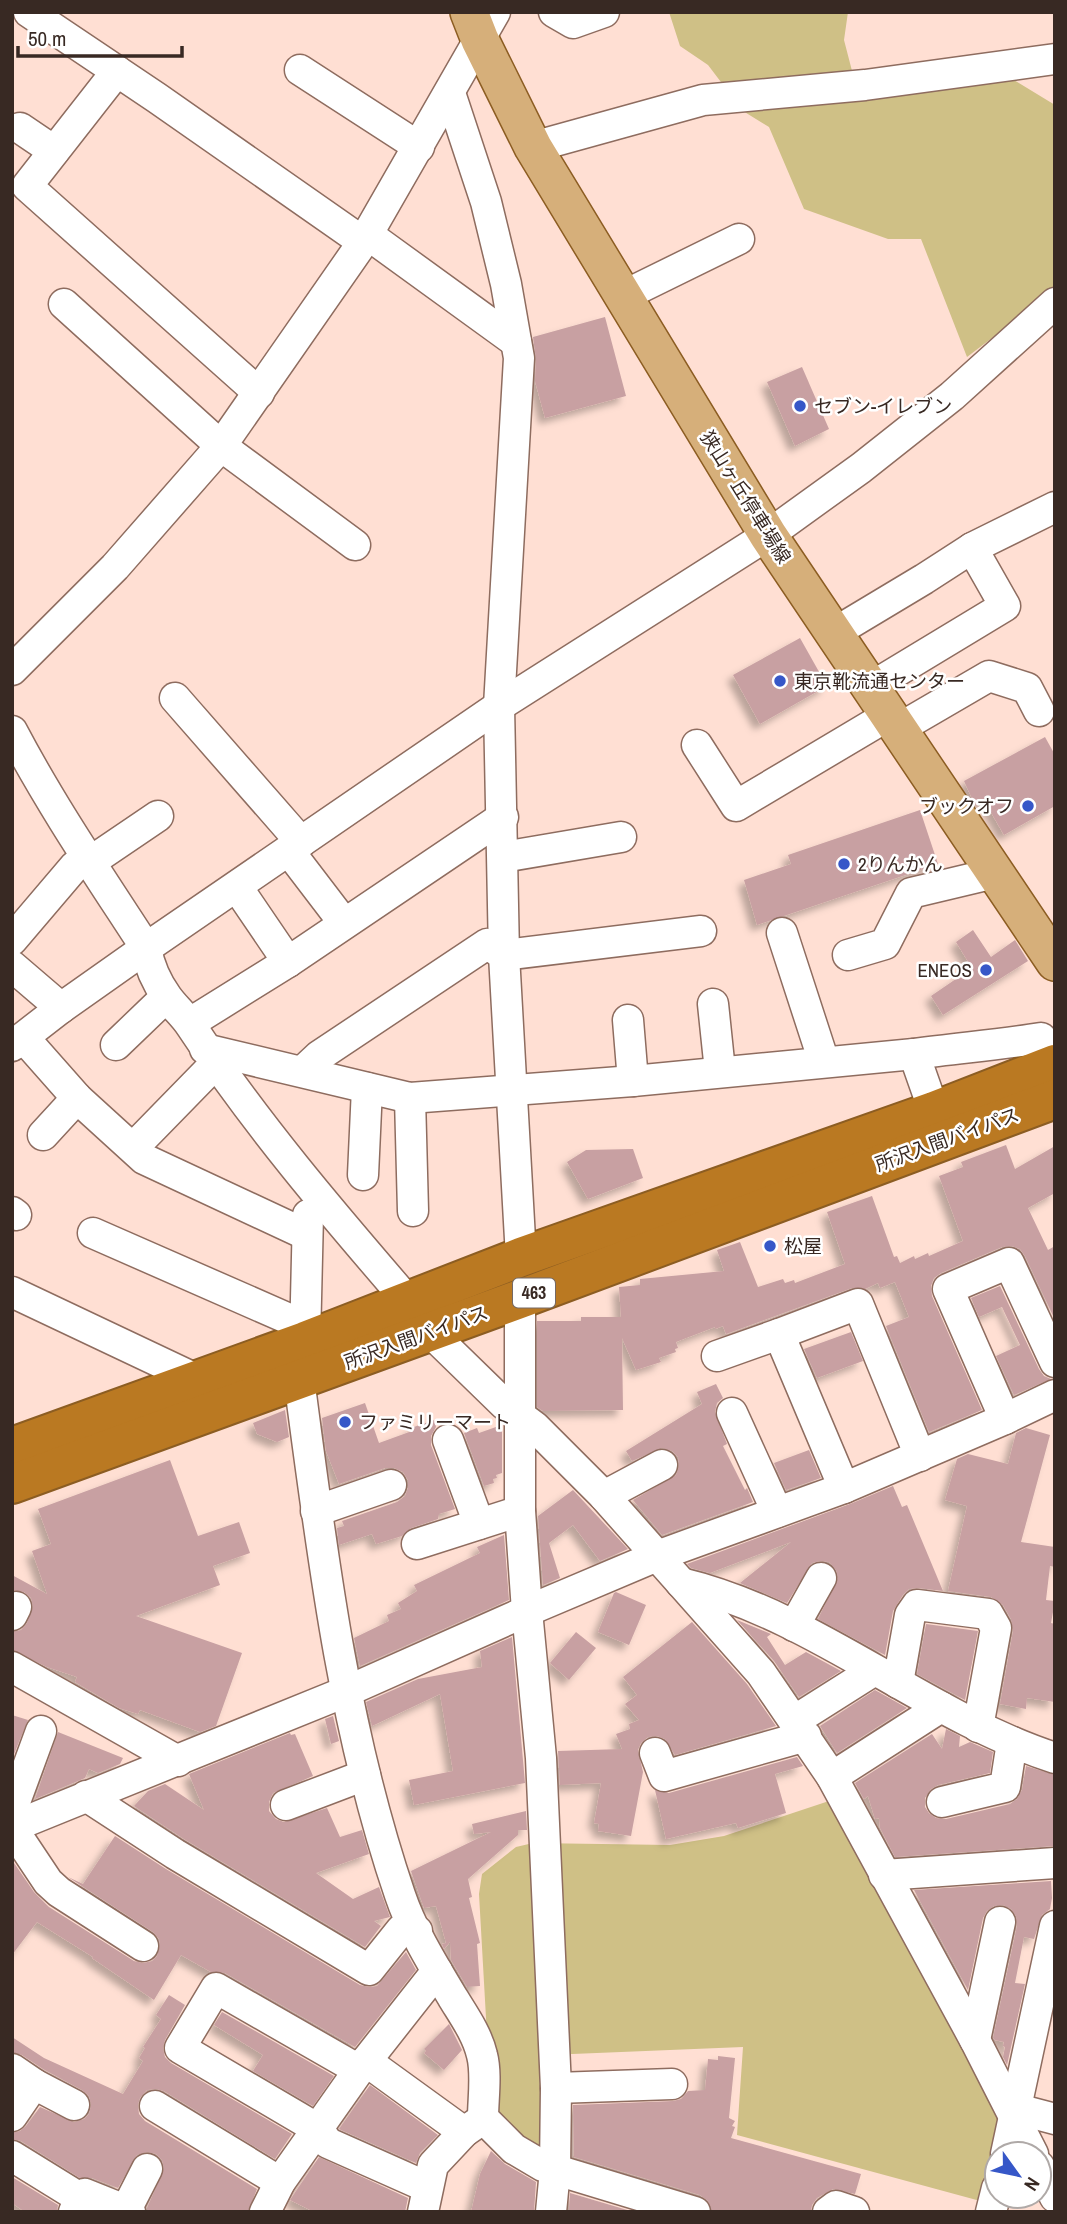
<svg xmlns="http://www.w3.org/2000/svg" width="1067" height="2224" viewBox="0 0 1067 2224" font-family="'Archivo Narrow','Noto Sans JP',sans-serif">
<defs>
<filter id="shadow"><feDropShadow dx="-6" dy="6" stdDeviation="3.5" flood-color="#0004"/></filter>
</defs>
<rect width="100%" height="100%" fill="#ffdfd3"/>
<g fill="#cfc086">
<path d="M669 12H848L844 40 858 94 999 71 1055 105V290L967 357 921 239H888L804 209 769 127 743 111 708 65 680 46Z"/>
<path d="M835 1799 1005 2119 984 2202 737 2135 743 2047 548 2055V2155L517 2138 499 2118 489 2071 479 1894 482 1874 516 1847 533 1843 670 1845 724 1836Z"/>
</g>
<g fill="#c8a0a2" filter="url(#shadow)">
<path d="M605 317 626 396 545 418 535 381 536 359 533 337Z"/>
<path d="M802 367 829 429 795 446 767 382Z"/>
<path d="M800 638 827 686 760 724 733 675Z"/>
<path d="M1045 737 1055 755V806L1004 835 984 800 975 805 964 781Z"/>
<path d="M920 810 938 864 757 925 744 880 791 864 788 855Z"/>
<path d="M973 930 991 957 1015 940 1028 961 943 1015 931 996 972 968 956 942Z"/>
<path d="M1006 1145 1015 1169 1055 1146V1193L1028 1208 1048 1250 1055 1246V1320L1025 1256 1020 1249 1012 1246 1002 1247 941 1273 934 1278 931 1286 932 1296 982 1410 929 1432 886 1326 909 1317 895 1282 880 1288 878 1283 865 1289 852 1288 726 1334 723 1326 715 1329V1327L676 1342 678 1348 675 1349 676 1352 659 1358 661 1362 636 1370 622 1338 623 1410 543 1411 537 1407V1321H581V1317H621L619 1287 640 1285V1279L724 1271 717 1250 740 1242 758 1287 783 1279 785 1283 794 1280 795 1283 845 1264 827 1212 872 1196 894 1257 897 1256 900 1263 914 1256 915 1259 928 1253 929 1256 963 1241 939 1176 963 1167 961 1162Z"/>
<path d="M633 1149 643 1178 588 1199 567 1162 586 1150Z"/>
<path d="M1000 1286 1039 1369 1044 1376 1051 1379 1014 1395 996 1356 1020 1345 1002 1307 979 1317 971 1298Z"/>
<path d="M851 1332 863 1361 817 1378 804 1349Z"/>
<path d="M716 1384 723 1398 717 1403 715 1412 727 1444 723 1446 745 1490 747 1488 753 1502 662 1535 633 1500 676 1475 679 1466 678 1457 672 1451 662 1448 632 1461 626 1451 702 1404 697 1392Z"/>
<path d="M365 1403 379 1443 412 1431 411 1428 434 1420 436 1427 431 1436V1445L455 1509 439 1514 438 1519 411 1528 402 1536 376 1544 372 1534 339 1545 337 1528 344 1526 342 1521 397 1502 405 1496 408 1488V1480L403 1472 394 1468H385L339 1484 326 1451 322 1418Z"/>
<path d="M285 1410 289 1437 277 1442 257 1434 253 1423Z"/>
<path d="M496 1427 497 1432 502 1430V1473L496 1475 497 1478 493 1479 494 1483 484 1486 464 1433 477 1428 479 1433Z"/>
<path d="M1026 1428 1050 1435 1021 1542 1055 1547V1567L1050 1566 1046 1600 1055 1601 1051 1623 1055 1624V1702L1027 1698 1026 1709 1000 1704 1013 1631 1011 1619 1003 1605 991 1597 948 1591 967 1506 945 1500 957 1459 968 1454 1008 1464 1016 1433Z"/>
<path d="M809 1450 821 1478 786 1490 774 1463Z"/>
<path d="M170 1460 198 1536 239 1522 250 1553 213 1566 220 1585 136 1616 242 1653 216 1726 200 1732 140 1710 138 1714 119 1708 75 1682 77 1677 47 1667 12 1650V1632L21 1630 27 1623 33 1607 31 1598 24 1592 12 1590V1575L47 1594 32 1551 51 1544 38 1509Z"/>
<path d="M893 1486 902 1507 907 1505 943 1591 918 1588 909 1589 903 1595 893 1611 885 1655 818 1619 838 1578 836 1570 829 1562 820 1561 812 1563 787 1603 740 1583 791 1542 710 1573 691 1568 687 1564 850 1504Z"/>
<path d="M573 1490 628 1549 600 1561 573 1525 549 1543 560 1578 543 1585 538 1516Z"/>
<path d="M504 1535 509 1600 360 1666 354 1638 389 1621 387 1615 401 1609 398 1603 417 1591 414 1585 480 1553 477 1547Z"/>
<path d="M616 1592 646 1605 629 1645 598 1632 614 1593Z"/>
<path d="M737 1620 771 1634 767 1637 785 1665 806 1652 841 1671 799 1697 774 1661Z"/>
<path d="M692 1622 747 1684 776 1726 675 1755 665 1739 657 1736 648 1737 641 1743 638 1750 643 1772 631 1836 598 1831 599 1824 594 1823 601 1783 560 1785 558 1751 622 1749 616 1734 630 1729 629 1724 639 1720 625 1704 637 1695 623 1677Z"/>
<path d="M926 1624 978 1631 965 1700 917 1674Z"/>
<path d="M576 1632 596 1648 569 1680 550 1663Z"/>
<path d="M512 1637 525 1783 414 1805 409 1780 453 1771 440 1694 372 1726 366 1702 418 1679 482 1667 480 1651Z"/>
<path d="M875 1690 907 1708 837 1753 820 1726Z"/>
<path d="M12 1715 28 1720 12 1759Z"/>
<path d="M333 1716 339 1741 331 1744 325 1719Z"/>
<path d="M946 1729 960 1736 959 1747 970 1742 993 1752 990 1773 938 1785 931 1789 925 1798V1807L929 1813 936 1818 946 1819 1010 1804 1017 1799 1022 1790 1026 1766 1055 1775V1846L895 1857 880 1828 879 1818 875 1819 868 1796 864 1799 855 1783 932 1734 942 1749Z"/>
<path d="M58 1732 123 1758 120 1764 98 1773 89 1769 85 1778 35 1799Z"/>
<path d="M290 1733 291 1735 295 1734 313 1776 273 1793 269 1802V1811L276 1819 284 1822 327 1808 340 1837 362 1830 369 1854 316 1873 353 1899 379 1887 390 1917 374 1921 381 1926 365 1947 184 1839 134 1806 148 1791 165 1784 204 1810 189 1774Z"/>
<path d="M797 1757 803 1766 775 1774 786 1813 738 1828 736 1823 666 1839 655 1790 669 1793Z"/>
<path d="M526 1811 527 1830H518V1835L468 1879 472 1897 469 1898 480 1943 477 1944 480 1986 467 1987 451 1960 450 1942 444 1949 442 1944 446 1943 436 1906 424 1908 411 1871 491 1832 474 1834 472 1824Z"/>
<path d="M115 1836 166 1869 360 1985 369 1987 377 1986 406 1952 416 1970 355 2047 225 1973 211 1972 181 1955 154 2000 92 1958 93 1957 37 1922 12 1955V1860L34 1892 49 1907 134 1961 143 1963 152 1961 157 1956 160 1946 159 1939 153 1932 68 1877 83 1884Z"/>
<path d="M1051 1881 1052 1898 1050 1909 1042 1915 1034 1939 1024 1937 1015 1983 1025 1984 1007 2065 1003 2057 1005 2047 1003 2046 1004 2042 995 2040 993 2038 1017 1926 1016 1916 1011 1909 1003 1905 994 1906 987 1911 983 1918 968 1990 914 1890Z"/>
<path d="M169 1995 185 2005 165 2040 163 2048 165 2057 171 2063 292 2134 275 2159 164 2091 156 2089 147 2090 140 2098 138 2105 139 2114 145 2121 257 2189 248 2212H147V2208L164 2169 162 2160 156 2154 147 2152 137 2155 118 2188 92 2178H80L21 2141 12 2139V2133L20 2131 26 2126 40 2107 74 2122 84 2119 89 2114 91 2105 89 2096 82 2090 43 2069 22 2055 12 2052V2037L44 2058 123 2094 143 2061 139 2058 145 2048 143 2047 161 2019 156 2015Z"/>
<path d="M222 2012 334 2076 313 2106 253 2071 263 2055 214 2025Z"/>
<path d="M449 2024 462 2050 444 2070 424 2053 426 2051 424 2049Z"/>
<path d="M718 2056 735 2058 729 2118 735 2121 732 2126 735 2127 731 2138 861 2174 855 2194 833 2189 817 2198 812 2205 811 2212H712L708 2201 700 2195 574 2157 573 2105 673 2101 681 2099 688 2091 705 2090 708 2059 718 2060Z"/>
<path d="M370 2085 438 2135 420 2153 416 2163 339 2129Z"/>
<path d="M491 2151 505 2164 536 2182 534 2212H471L480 2174Z"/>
<path d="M319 2157 408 2198 405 2212H314L290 2200Z"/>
<path d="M12 2177 58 2205 57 2212H25L12 2203Z"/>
<path d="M570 2193 634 2212H569Z"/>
</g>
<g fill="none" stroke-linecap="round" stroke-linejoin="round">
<g stroke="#8e6c5f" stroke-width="33">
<g id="minor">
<path d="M29 12 157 98 363 242"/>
<path d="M554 12 573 23 604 12"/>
<path d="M300 70 419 147"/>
<path d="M117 71 27 186 259 393"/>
<path d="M450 93 486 202 506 284 519 358 499 706 504 955 521 1257"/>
<path d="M20 128 54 151"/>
<path d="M533 147 703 100 865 85 1055 59"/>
<path d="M367 234 516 342"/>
<path d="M623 296 739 239"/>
<path d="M64 304 221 446 355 545"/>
<path d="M834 633 924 579 972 548 1055 507"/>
<path d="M12 670 115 567 221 446 363 242 495 12"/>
<path d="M871 687 1005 606 972 548"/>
<path d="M175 698 301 842"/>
<path d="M898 729 989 676 1027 688 1039 711"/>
<path d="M12 731C52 807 100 877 146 948 149 965 157 983 167 997 174 1007 184 1015 191 1026 255 1123 331 1212 407 1300L429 1331 504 1404 535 1427 604 1496 761 1673 832 1777 975 2040 1033 2154"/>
<path d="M697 745 736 806 889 715"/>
<path d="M289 851 344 923"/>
<path d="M503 857 621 837"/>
<path d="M237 887 288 962"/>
<path d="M782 933 824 1062"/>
<path d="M12 940 75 866 99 856 158 816"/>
<path d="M848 955 885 944 911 893 995 873"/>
<path d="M12 966 61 1008"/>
<path d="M713 1004 720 1071"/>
<path d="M628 1020 633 1081"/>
<path d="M190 1023 288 962 503 817"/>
<path d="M24 1038 77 1098 144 1159 307 1235"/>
<path d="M116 1045 166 997"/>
<path d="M12 1046 61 1008 146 948 499 706 768 535 861 468 952 396 1055 303"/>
<path d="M205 1049 410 1098 633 1081 914 1054C956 1048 998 1045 1041 1038"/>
<path d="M914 1054 934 1111"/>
<path d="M303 1071 319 1056 487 944 504 955 701 931"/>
<path d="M410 1098 413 1211"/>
<path d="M43 1135 77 1098"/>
<path d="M133 1148 215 1064"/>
<path d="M363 1175 367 1088"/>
<path d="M12 1212 16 1215"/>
<path d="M93 1233 305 1326"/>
<path d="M12 1292 198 1380"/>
<path d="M520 1299V1511L527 1611 541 1758 556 2088 555 2170 551 2212"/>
<path d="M305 1341 308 1215"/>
<path d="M717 1356 779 1334"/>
<path d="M299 1379C322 1553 343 1728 400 1895 412 1931 434 1966 453 1998 464 2016 477 2034 482 2055 487 2074 483 2099 483 2118L514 2149 543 2166 695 2212"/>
<path d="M732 1413 777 1512"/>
<path d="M1005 1419 948 1289 1009 1263 1055 1362"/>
<path d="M448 1440 479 1524"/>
<path d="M844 1488 779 1334 858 1304 920 1456"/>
<path d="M604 1496 662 1465"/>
<path d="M316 1511 391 1485"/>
<path d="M417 1544 520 1511"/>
<path d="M681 1583C816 1615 923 1715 1055 1758"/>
<path d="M12 1615 16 1607"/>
<path d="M794 1626 821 1578"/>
<path d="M12 1667 178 1761"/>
<path d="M898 1683 910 1615 917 1605 988 1614 996 1628 978 1727"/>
<path d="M794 1721 873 1671"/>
<path d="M655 1753 664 1776 806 1736"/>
<path d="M832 1777 941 1707"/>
<path d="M86 1796 175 1854 369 1970 401 1930 417 1931"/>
<path d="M942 1802 1005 1787 1012 1742"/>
<path d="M286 1805 365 1775"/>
<path d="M12 1810 41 1731"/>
<path d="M12 1827 345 1692 527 1611 657 1556 844 1488 1005 1419 1055 1395"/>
<path d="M12 1828 48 1882 59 1892 143 1946"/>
<path d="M884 1875 1055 1863"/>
<path d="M975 2040 1000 1922"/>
<path d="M366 2061 464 2132"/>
<path d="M12 2069 34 2084"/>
<path d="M359 2070 216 1988 180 2048 318 2129 328 2143 427 2187"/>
<path d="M556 2088 672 2084"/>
<path d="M155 2106 280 2182"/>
<path d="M1017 2109 1055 2119"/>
<path d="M12 2116 34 2084 74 2105"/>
<path d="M1006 2154 1055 1926"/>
<path d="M12 2156 80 2198"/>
<path d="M1039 2166 1055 2197"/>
<path d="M126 2210 147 2169"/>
<path d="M74 2212 80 2198 85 2194 130 2212"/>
<path d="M265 2212 280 2182 359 2070 437 1971"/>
<path d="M423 2212 433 2165 464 2132 480 2121"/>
<path d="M828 2212 836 2206 854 2212"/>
<path d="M991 2212 997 2188"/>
</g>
</g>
<g stroke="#8c5d22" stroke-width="40">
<path id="major" d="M469 12 480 40 533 147 768 535 1055 962"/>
</g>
<g stroke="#8c5d22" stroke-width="42">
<g id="highway">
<path d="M12 1447 305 1341 521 1257 934 1111 1055 1064"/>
<path d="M12 1484 520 1299 1055 1099"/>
</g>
</g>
<use href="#minor" stroke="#fff" stroke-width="30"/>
<use href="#major" stroke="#d6af7a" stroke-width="37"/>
<use href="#highway" stroke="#ba7922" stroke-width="38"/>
</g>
<g fill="#3657c8" stroke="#fff" stroke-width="2.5">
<circle cx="800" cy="406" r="7"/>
<circle cx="780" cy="681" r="7"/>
<circle cx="1028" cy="806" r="7"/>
<circle cx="844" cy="864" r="7"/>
<circle cx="986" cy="970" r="7"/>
<circle cx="770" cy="1246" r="7"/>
<circle cx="345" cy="1422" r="7"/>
</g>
<g text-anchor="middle" stroke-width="5" stroke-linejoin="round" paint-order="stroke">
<rect fill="#fff" stroke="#746965" stroke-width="2" x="513" y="1278.5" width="42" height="29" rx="5"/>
<g font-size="18" font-weight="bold" fill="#382923">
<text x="534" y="1299">463</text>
</g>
<g font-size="19" fill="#382923" stroke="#fff" text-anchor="start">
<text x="814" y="413">セブン-イレブン</text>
<text x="794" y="688">東京靴流通センター</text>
<text x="1014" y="813" text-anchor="end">ブックオフ</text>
<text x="858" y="871">2りんかん</text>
<text x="972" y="977" text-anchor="end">ENEOS</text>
<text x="784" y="1253">松屋</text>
<text x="359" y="1429">ファミリーマート</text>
</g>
<g font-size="19" fill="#382923" stroke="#fff">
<text transform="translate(746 497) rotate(58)" y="7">狭山ヶ丘停車場線</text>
<text transform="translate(947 1139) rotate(-20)" y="7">所沢入間バイパス</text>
<text transform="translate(416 1337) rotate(-20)" y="7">所沢入間バイパス</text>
</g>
</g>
<rect width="1067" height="2224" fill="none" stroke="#382923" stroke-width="28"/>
<g transform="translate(1018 2175) rotate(123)"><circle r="33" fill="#ffffff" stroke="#afa9a7" stroke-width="2"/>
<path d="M0-5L12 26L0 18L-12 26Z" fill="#3657c8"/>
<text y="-10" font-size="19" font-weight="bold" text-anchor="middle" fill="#382923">N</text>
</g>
<path d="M18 46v10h164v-10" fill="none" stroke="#382923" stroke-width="3.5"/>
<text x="28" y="46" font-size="21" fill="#382923" stroke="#ffffff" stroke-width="5" paint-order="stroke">50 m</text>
</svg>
